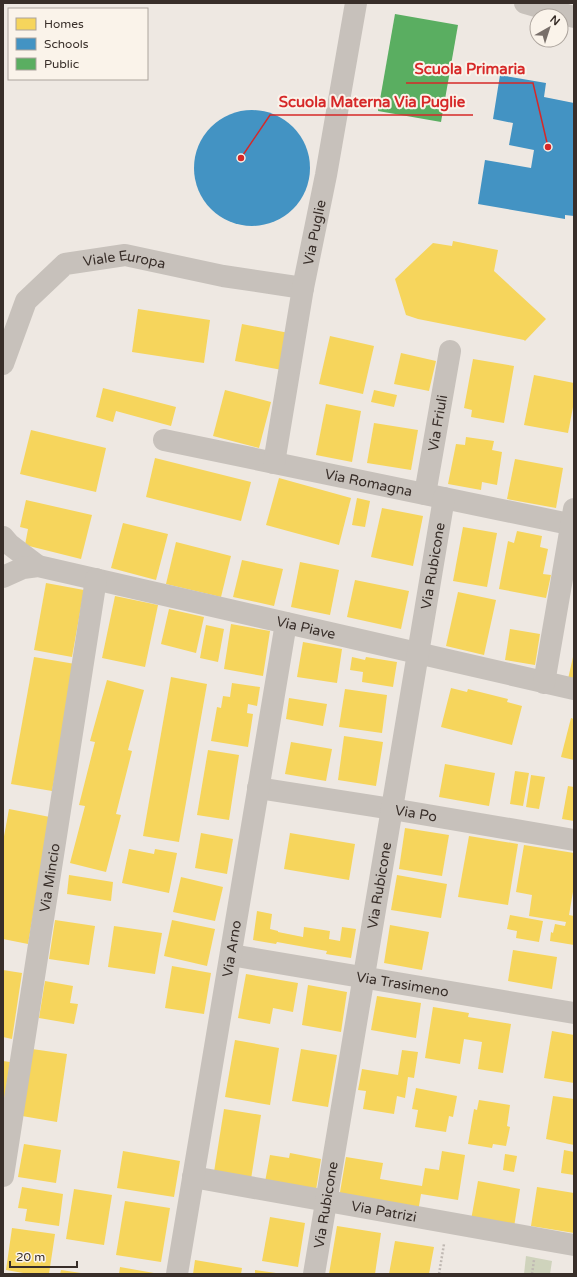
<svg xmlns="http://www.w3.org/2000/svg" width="577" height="1277" viewBox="0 0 577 1277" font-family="'Varela Round',sans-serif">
<rect width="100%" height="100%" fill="#eee8e2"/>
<path fill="#cfd3bc" d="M526 1256 552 1261 550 1274H524Z"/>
<g fill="#f6d55c">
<path d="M453 241 498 250 494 271 546 319 525 341 524 340 418 319 406 315 395 279 433 243 452 246Z"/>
<path d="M138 309 210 320 204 363 132 352Z"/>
<path d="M242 324 289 333 282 370 235 361Z"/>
<path d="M330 336 374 346 363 394 319 384Z"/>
<path d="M401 353 436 361 429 391 394 384Z"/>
<path d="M473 359 514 366 504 423 471 417 472 410 464 408Z"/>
<path d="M534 375 574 383V402L568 433 524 425Z"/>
<path d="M103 388 176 407 171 426 116 411 113 422 96 417Z"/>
<path d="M225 390 271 402 259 448 213 436Z"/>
<path d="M374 390 397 395 394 407 371 402Z"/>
<path d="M326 404 361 411 352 462 316 455Z"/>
<path d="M374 423 418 430 411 470 367 463Z"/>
<path d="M31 430 106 448 96 492 20 474Z"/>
<path d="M466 437 494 441 492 450 502 452 497 485 482 482 481 490 448 484 456 444 465 445Z"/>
<path d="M155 458 251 482 241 521 146 497Z"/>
<path d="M515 459 563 468 556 508 507 499Z"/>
<path d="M279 478 351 498 339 545 266 525Z"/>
<path d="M357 498 370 501 365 527 352 525Z"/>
<path d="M26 500 92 515 81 559 25 545 28 529 20 527Z"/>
<path d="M382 508 423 516 413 566 371 557Z"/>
<path d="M123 523 168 534 156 580 111 568Z"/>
<path d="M463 527 497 533 487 587 453 581Z"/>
<path d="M517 531 542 536 540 547 548 549 543 574 551 575 546 598 499 589 508 541 514 543Z"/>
<path d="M176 542 231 556 221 597 166 584Z"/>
<path d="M242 560 283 569 274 606 233 597Z"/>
<path d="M300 562 339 570 330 615 291 607Z"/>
<path d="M355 580 409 591 401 629 347 617Z"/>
<path d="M46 583 84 590 72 657 34 650Z"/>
<path d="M458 592 496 600 484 655 446 646Z"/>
<path d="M115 596 158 605 145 667 102 658Z"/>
<path d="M169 609 204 617 196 653 161 644Z"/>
<path d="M231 624 270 631 263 676 224 669Z"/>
<path d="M206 625 224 629 218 662 200 658Z"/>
<path d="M510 629 540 634 535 665 505 660Z"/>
<path d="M303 642 342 649 337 683 297 677Z"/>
<path d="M34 657 75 664 52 791 11 784Z"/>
<path d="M352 657 365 660 366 657 397 662 393 687 362 682 363 672 350 670Z"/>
<path d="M573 657H574V680L568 679Z"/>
<path d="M171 677 207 684 179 842 143 836Z"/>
<path d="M107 680 144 690 128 750 132 751 116 814 121 815 106 872 70 863 85 806 79 805 95 742 90 741Z"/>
<path d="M232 683 260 687 257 706 248 704 247 713 253 714 248 747 211 741 217 707 221 708 223 696 230 697Z"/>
<path d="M451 688 467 692 468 689 508 699 507 702 522 706 512 745 441 727Z"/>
<path d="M345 689 387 695 382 733 339 727Z"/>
<path d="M289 698 327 704 323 726 286 719Z"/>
<path d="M571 718 574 719V760L561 757Z"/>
<path d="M344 736 383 742 376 786 338 780Z"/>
<path d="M291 742 332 749 326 781 285 774Z"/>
<path d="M208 750 239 755 229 820 197 815Z"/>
<path d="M445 764 495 773 489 806 439 797Z"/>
<path d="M515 771 529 773 523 806 510 804Z"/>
<path d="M531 775 545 777 539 809 526 807Z"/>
<path d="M568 786 574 787V821L562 819Z"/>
<path d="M9 809 50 817 28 944 3 939V842Z"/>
<path d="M405 828 449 835 442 876 399 869Z"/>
<path d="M201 833 233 839 227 874 195 868Z"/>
<path d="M290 833 355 844 349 880 284 869Z"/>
<path d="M469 836 518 844 508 905 458 897Z"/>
<path d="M524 845 574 853V886L569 915 574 916V945L550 941 551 932 553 933 555 924 565 926 566 922 529 916 532 895 516 892Z"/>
<path d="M129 849 154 854 155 849 177 853 169 893 122 883Z"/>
<path d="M69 875 113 882 111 901 67 894Z"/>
<path d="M397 875 447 884 441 918 391 910Z"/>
<path d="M181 877 223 887 215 921 173 912Z"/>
<path d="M257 911 272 914 270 929 278 931V932L303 937 304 927 330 931 329 939 340 941 342 927 356 929 351 958 326 954 327 951 277 942 276 944 253 940Z"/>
<path d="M510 915 543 921 539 942 516 938 517 931 507 929Z"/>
<path d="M55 920 95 926 89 965 49 959Z"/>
<path d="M172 920 215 929 207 966 164 956Z"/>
<path d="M390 925 429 932 422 970 384 963Z"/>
<path d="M114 926 162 933 155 974 108 967Z"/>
<path d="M513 950 557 957 552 989 508 981Z"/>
<path d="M172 966 211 973 204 1014 165 1008Z"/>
<path d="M3 970 22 973 12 1039 3 1037Z"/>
<path d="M246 974 298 983 293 1012 273 1008 270 1024 238 1018Z"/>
<path d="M45 981 73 986 70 1003 78 1004 74 1024 39 1018Z"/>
<path d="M308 985 347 992 341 1032 302 1025Z"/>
<path d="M377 996 421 1003 416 1038 371 1030Z"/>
<path d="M433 1007 469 1013 468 1017 511 1024 503 1073 478 1069 482 1042 464 1039 460 1064 425 1058Z"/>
<path d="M552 1031 574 1035V1083L544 1078Z"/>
<path d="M235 1040 279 1048 270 1105 225 1097Z"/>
<path d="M32 1049 67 1054 57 1122 22 1116Z"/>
<path d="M301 1049 337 1055 328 1107 292 1101Z"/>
<path d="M402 1050 418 1052 414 1078 408 1077 405 1098 397 1096 394 1114 363 1109 366 1091 358 1090 362 1069 398 1075Z"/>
<path d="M3 1061 10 1062 4 1102H3Z"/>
<path d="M416 1088 457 1096 453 1117 449 1116 446 1132 415 1127 418 1110 412 1109Z"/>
<path d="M553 1096 574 1099V1145L546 1139Z"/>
<path d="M479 1100 510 1105 507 1126 510 1127 506 1146 493 1144 492 1148 468 1144 474 1109 477 1110Z"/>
<path d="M224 1109 261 1115 251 1179 214 1172Z"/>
<path d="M24 1144 61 1150 56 1183 18 1177Z"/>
<path d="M564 1150 574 1152V1175L561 1173Z"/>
<path d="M123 1151 180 1161 174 1197 117 1188Z"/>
<path d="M442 1151 465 1155 458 1200 421 1194 418 1212 339 1198 346 1157 383 1163 380 1179 422 1186 425 1168 439 1170Z"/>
<path d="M290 1153 321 1159 316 1190 265 1182 270 1155 289 1158Z"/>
<path d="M505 1154 517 1156 514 1172 503 1170Z"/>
<path d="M478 1181 520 1189 514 1227 471 1220Z"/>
<path d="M22 1187 63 1194 59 1226 25 1221 27 1209 18 1208Z"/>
<path d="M537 1187 574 1193V1233L531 1226Z"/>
<path d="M74 1189 112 1195 104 1245 66 1239Z"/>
<path d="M125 1201 170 1208 161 1262 116 1255Z"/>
<path d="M270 1217 305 1223 298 1267 262 1261Z"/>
<path d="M337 1226 381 1233 375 1274H329Z"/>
<path d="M12 1228 55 1234 49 1274H29L6 1270Z"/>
<path d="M395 1241 434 1247 429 1274H389Z"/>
<path d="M195 1260 242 1268 241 1274H193Z"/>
<path d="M120 1267 154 1273V1274H119Z"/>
<path d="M61 1270 81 1273V1274H60Z"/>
<path d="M255 1270 276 1273V1274H255Z"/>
</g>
<g fill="#4393c3">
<path d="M500 75 546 83 544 97 574 103V216L565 215V219L478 204 485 160 531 168 534 150 509 145 513 123 493 119Z"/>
<circle cx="252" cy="168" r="58"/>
</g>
<path fill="#5aae61" d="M395 14 458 25 441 122 378 111Z"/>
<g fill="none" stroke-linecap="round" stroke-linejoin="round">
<g stroke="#c0b9b3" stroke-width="2.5" stroke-dasharray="2 2" stroke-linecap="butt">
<path d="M439 1274 444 1244"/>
<path d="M532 1274 534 1260"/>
</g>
<g stroke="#c7c1bb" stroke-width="22">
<path d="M525 3 574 17"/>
<path id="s1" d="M3 364 26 301 65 264 125 255 223 276 303 288"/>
<path id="s2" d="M164 440 574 525"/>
<path id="s3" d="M274 463 303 288 326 175 356 3"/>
<path id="s4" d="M425 494 450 351"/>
<path d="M3 537 9 544 38 566"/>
<path id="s5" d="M3 577 23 568 38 566 574 689"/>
<path d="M544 683 574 509"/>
<path id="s6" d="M258 788 392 809 574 840"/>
<path id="s7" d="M231 955 574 1013"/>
<path id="s8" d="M3 1176 96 579"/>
<path id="s9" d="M193 1177 574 1245"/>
<path id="s10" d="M177 1274 286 623"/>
<path id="s11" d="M314 1274 444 498"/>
</g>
</g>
<g text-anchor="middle" stroke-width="4" stroke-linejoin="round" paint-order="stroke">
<g font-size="14" fill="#382e29" stroke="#faf3ea">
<text dy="5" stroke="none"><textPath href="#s3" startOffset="234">Via Puglie</textPath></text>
<text dy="5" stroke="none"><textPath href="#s1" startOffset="181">Viale Europa</textPath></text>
<text dy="5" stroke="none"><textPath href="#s4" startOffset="72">Via Friuli</textPath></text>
<text dy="5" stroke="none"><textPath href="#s2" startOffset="209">Via Romagna</textPath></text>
<text dy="5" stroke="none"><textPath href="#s11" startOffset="718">Via Rubicone</textPath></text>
<text dy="5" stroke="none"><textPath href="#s5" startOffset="312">Via Piave</textPath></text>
<text dy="5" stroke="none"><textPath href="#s6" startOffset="160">Via Po</textPath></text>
<text dy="5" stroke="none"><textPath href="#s8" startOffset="302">Via Mincio</textPath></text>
<text dy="5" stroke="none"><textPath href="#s11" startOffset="394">Via Rubicone</textPath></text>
<text dy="5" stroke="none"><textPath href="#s10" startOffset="330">Via Arno</textPath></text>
<text dy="5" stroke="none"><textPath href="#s7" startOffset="174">Via Trasimeno</textPath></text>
<text dy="5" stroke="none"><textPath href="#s11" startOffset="70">Via Rubicone</textPath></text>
<text dy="5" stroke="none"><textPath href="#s9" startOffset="194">Via Patrizi</textPath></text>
</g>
</g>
<path fill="none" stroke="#d62828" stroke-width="1.5" d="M548 147L533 83H406M241 158L270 115H473"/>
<g fill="#d62828" stroke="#faf3ea" stroke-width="1.5">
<circle cx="548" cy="147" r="4"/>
<circle cx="241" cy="158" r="4"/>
</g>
<g font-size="15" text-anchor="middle" font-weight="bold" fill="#d62828" stroke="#faf3ea" stroke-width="4" stroke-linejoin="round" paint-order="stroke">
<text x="470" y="74">Scuola Primaria</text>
<text x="372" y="107">Scuola Materna Via Puglie</text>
</g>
<rect width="577" height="1277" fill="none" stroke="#382e29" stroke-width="8"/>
<rect x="8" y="8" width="140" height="72" fill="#faf3ea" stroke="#aca49d"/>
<rect x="16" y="18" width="20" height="12" fill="#f6d55c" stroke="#aca49d"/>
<text x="44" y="28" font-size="12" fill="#382e29">Homes</text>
<rect x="16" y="38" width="20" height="12" fill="#4393c3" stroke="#aca49d"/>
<text x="44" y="48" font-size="12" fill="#382e29">Schools</text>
<rect x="16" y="58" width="20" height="12" fill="#5aae61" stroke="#aca49d"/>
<text x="44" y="68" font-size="12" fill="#382e29">Public</text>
<g transform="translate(549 28) rotate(39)"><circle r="19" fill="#faf3ea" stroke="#aca49d"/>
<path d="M0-3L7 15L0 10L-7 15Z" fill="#786f6a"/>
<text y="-6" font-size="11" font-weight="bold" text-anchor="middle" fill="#382e29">N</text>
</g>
<path d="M10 1261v6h67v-6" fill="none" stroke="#382e29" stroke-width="2"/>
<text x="16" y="1261" font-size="12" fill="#382e29" stroke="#faf3ea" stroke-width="3" paint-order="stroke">20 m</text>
</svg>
